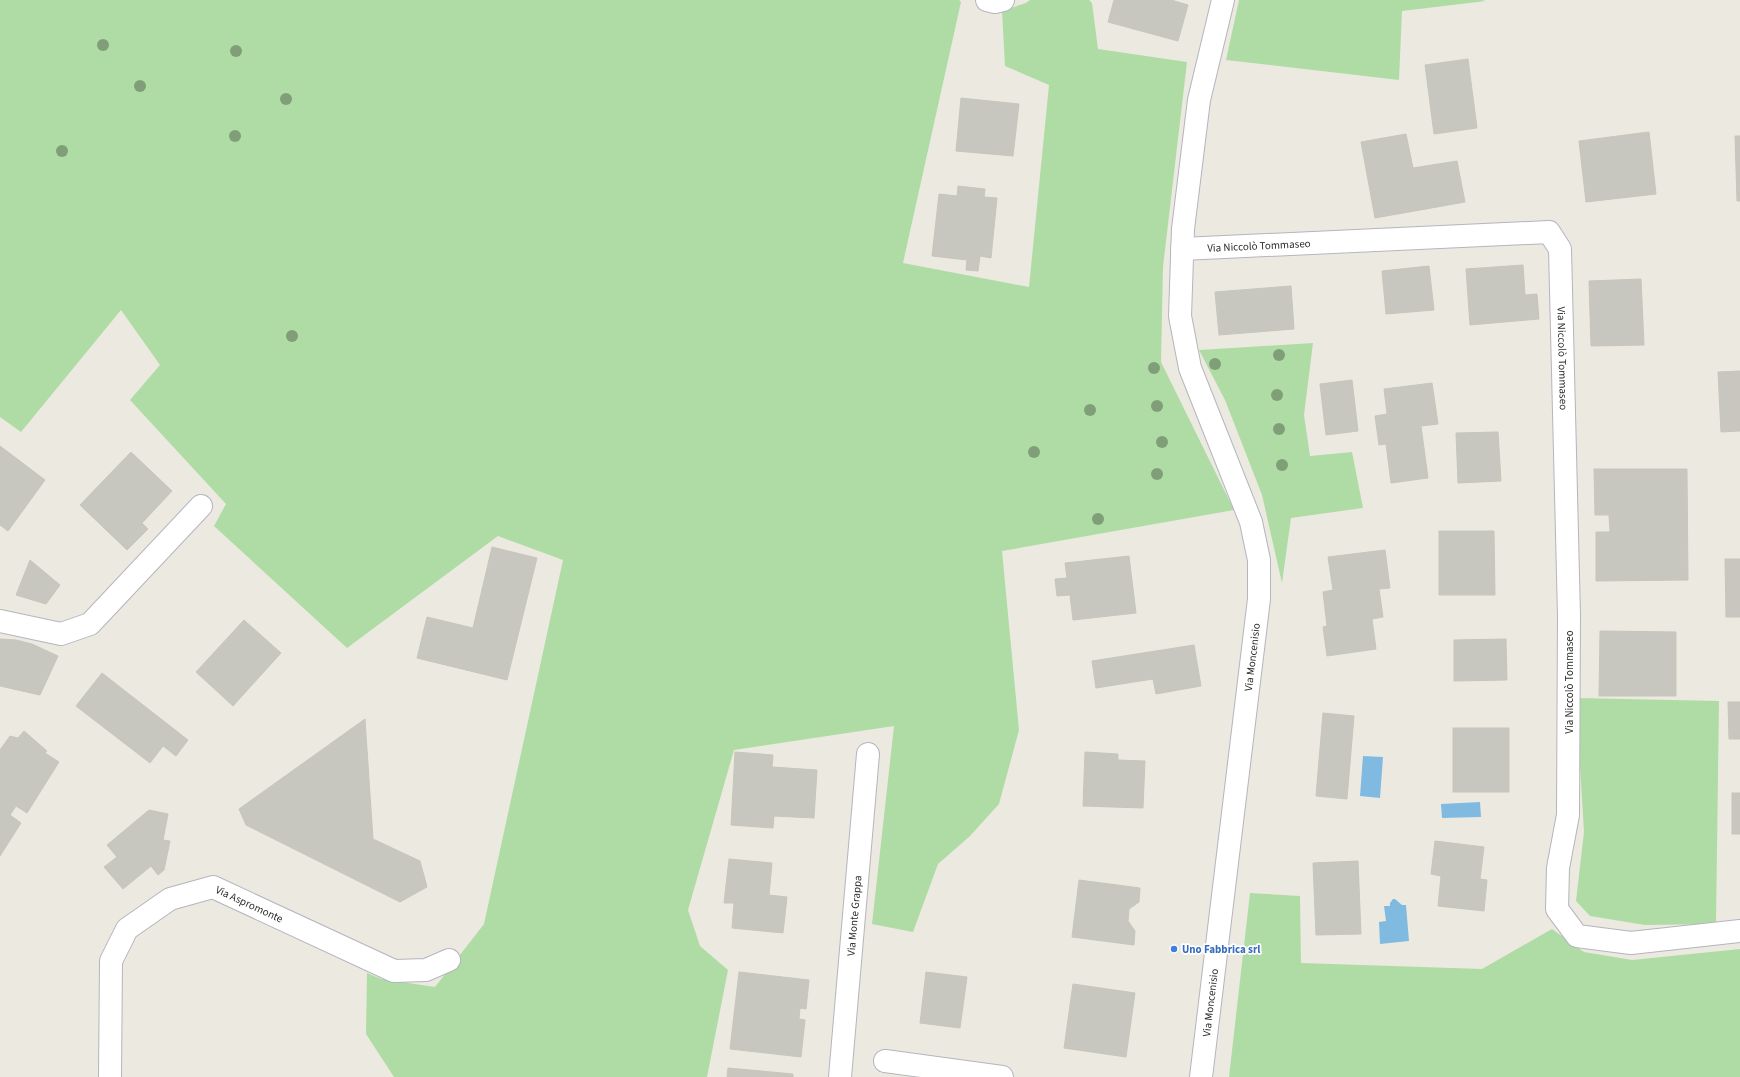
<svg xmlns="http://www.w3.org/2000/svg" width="1740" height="1077" viewBox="0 0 1740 1077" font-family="'Source Sans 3',sans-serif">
<rect width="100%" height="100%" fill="#ece9e1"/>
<g fill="#afdca4">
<path d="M0 0H959L961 2 903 263 1029 287 1049 85 1005 66 1002 11 1026 3 1030 0H1089L1092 3 1098 49 1187 62 1163 267 1161 362 1234 510 1002 551 1019 730 999 804 970 836 938 864 913 932 872 924 894 726 734 750 688 910 700 946 728 970 707 1077H394L366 1034 367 973 381 979 435 987 484 924 563 560 498 536 347 648 214 526 226 504 130 400 160 365 121 310 21 432 0 417Z"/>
<path d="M1239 0H1481L1486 1 1402 11 1399 80 1226 60Z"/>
<path d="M1313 343 1304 415 1310 456 1352 452 1363 508 1291 518 1282 583 1262 495 1225 400 1199 350Z"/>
<path d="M1576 698 1719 701 1716 924 1645 925 1590 916 1576 901 1584 832Z"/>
<path d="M1250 893 1300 896 1301 963 1482 969 1552 929 1584 952 1632 960 1740 949V1077H1229Z"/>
</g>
<g fill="#81bae1">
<path d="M1363 756 1383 757 1380 798 1360 796Z"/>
<path d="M1480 802 1481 817 1442 818 1441 804Z"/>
<path d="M1393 899H1395L1402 905H1406L1409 941 1380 944 1379 922 1386 921 1384 906H1390V903Z"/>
</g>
<g fill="#c8c7bf" stroke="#c8c5ba">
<path d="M1114 0H1171L1188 5 1178 41 1108 22Z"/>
<path d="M1468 59 1477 128 1434 134 1425 65Z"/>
<path d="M961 98 1019 104 1013 156 956 151Z"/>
<path d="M1649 132 1656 194 1586 202 1579 141Z"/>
<path d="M1406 134 1413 168 1457 161 1465 202 1375 218 1361 142Z"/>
<path d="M1735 136H1740V201H1737Z"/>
<path d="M958 186 985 189 984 197 997 198 991 258 980 256 978 271 966 270 967 260 932 256 939 194 957 196Z"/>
<path d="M1523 265 1525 295 1537 294 1539 319 1470 325 1466 269Z"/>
<path d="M1429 266 1434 310 1386 314 1382 271Z"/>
<path d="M1641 279 1644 345 1591 346 1589 281Z"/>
<path d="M1291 286 1294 329 1219 335 1215 292Z"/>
<path d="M1740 371V431L1721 432 1718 372Z"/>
<path d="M1352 380 1358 431 1326 435 1320 384Z"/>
<path d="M1432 383 1438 424 1421 426 1428 478 1391 483 1386 444 1379 445 1375 416 1387 414 1384 389Z"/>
<path d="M1498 432 1501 481 1458 483 1456 433Z"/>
<path d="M0 446 45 480 8 531 0 525Z"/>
<path d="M131 452 172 491 142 523 148 529 127 550 80 505Z"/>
<path d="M1594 469H1687L1688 580 1596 581V532H1610L1609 515H1595Z"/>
<path d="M1439 531H1494L1495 595H1439Z"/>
<path d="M492 547 537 558 507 680 417 658 427 617 473 628Z"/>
<path d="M1385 550 1390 588 1379 589 1383 617 1372 619 1376 649 1327 656 1323 627 1327 626 1323 592 1333 590 1328 557Z"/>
<path d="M1129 556 1136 613 1073 620 1070 595 1057 596 1055 579 1067 578 1065 563Z"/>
<path d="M1725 559H1740V617H1726Z"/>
<path d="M30 560 60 585 46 604 16 595Z"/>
<path d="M244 620 281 653 233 706 196 672Z"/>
<path d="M1600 631 1676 632V696H1599Z"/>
<path d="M0 639 16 640 32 644 58 656 40 695 0 686Z"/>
<path d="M1506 639 1507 680 1454 681V640Z"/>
<path d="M1194 645 1201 686 1156 694 1153 679 1096 688 1092 661Z"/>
<path d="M102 673 188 740 176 756 163 746 150 763 76 706Z"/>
<path d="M1728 702H1740V739H1729Z"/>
<path d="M1323 713 1354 716 1347 799 1316 796Z"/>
<path d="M365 719 373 839 420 861 427 887 400 902 246 825 239 809Z"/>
<rect x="1453" y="728" width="56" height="64"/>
<path d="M24 731 47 751 45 753 59 762 27 813 16 806 10 815 21 823 0 856V750L10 736 18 738Z"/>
<path d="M735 752 773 755 772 767 817 770 814 818 774 816 773 828 731 825Z"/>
<path d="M1085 752 1118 754V760L1145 761 1143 808 1083 806Z"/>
<rect x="1732" y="793" width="8" height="41"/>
<path d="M149 810 168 814 163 840 170 841 164 870 158 875 151 866 123 889 104 867 117 857 107 845Z"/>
<path d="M1435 841 1484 847 1480 879 1487 880 1484 911 1438 906 1441 876 1431 874Z"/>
<path d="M729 859 772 863 769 895 787 897 783 933 732 928 734 903H724Z"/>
<path d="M1358 861 1361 934 1316 935 1313 863Z"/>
<path d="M1079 880 1140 888 1139 902 1129 909 1128 921 1135 931 1134 945 1072 937Z"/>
<path d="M739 972 809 980 806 1009 800 1008 799 1019 805 1020 801 1057 730 1049Z"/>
<path d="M926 972 967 977 960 1028 920 1023Z"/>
<path d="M1073 984 1135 993 1126 1057 1064 1048Z"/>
<path d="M728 1068 793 1074V1077H727Z"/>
</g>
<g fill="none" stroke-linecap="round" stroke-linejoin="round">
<g stroke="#b4b5be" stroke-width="24">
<g id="minor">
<path d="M987 0 995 2 1003 0"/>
<path id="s1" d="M1182 249 1549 232 1560 249 1569 616 1568 815 1558 868 1557 909 1577 936 1631 943 1740 931"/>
<path d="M0 621 61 634 90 624 201 506"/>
<path d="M885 1061 1002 1077"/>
<path id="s2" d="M110 1077 111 961 127 929 170 899 213 887 394 971 426 970 449 960"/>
<path id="s3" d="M840 1077 868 754"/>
<path id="s4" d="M1201 1077 1259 599V560L1251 522 1190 368 1180 316 1183 229 1199 100 1223 0"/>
</g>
</g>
<use href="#minor" stroke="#fff" stroke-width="22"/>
</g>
<g fill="#809f79">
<circle cx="103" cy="45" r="6"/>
<circle cx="236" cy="51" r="6"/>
<circle cx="140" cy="86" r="6"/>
<circle cx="286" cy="99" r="6"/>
<circle cx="235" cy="136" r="6"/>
<circle cx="62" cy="151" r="6"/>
<circle cx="292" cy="336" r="6"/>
<circle cx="1279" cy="355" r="6"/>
<circle cx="1215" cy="364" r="6"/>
<circle cx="1154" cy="368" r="6"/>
<circle cx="1277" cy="395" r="6"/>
<circle cx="1157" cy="406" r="6"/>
<circle cx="1090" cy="410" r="6"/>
<circle cx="1279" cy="429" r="6"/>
<circle cx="1162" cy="442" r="6"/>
<circle cx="1034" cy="452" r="6"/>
<circle cx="1282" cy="465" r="6"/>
<circle cx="1157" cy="474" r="6"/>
<circle cx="1098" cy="519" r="6"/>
</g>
<circle fill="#3f7fe0" stroke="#fff" stroke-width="1.5" cx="1174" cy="949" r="4"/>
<g text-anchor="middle" stroke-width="3.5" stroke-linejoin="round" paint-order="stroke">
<g font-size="11" fill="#2c2c2c" stroke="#fff">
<text dy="4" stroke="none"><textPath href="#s1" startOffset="77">Via Niccolò Tommaseo</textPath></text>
<text dy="4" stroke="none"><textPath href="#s1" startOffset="497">Via Niccolò Tommaseo</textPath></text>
<text dy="4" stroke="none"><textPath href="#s4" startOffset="423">Via Moncenisio</textPath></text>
<text transform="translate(1569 682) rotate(-90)" y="4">Via Niccolò Tommaseo</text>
<text dy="4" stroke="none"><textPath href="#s2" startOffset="289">Via Aspromonte</textPath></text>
<text dy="4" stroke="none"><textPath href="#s3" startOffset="162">Via Monte Grappa</textPath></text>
<text dy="4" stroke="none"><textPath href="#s4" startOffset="75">Via Moncenisio</textPath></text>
</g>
<g font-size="11" font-weight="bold" fill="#366cbe" stroke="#fff" text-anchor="start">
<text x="1182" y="953">Uno Fabbrica srl</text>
</g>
</g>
</svg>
